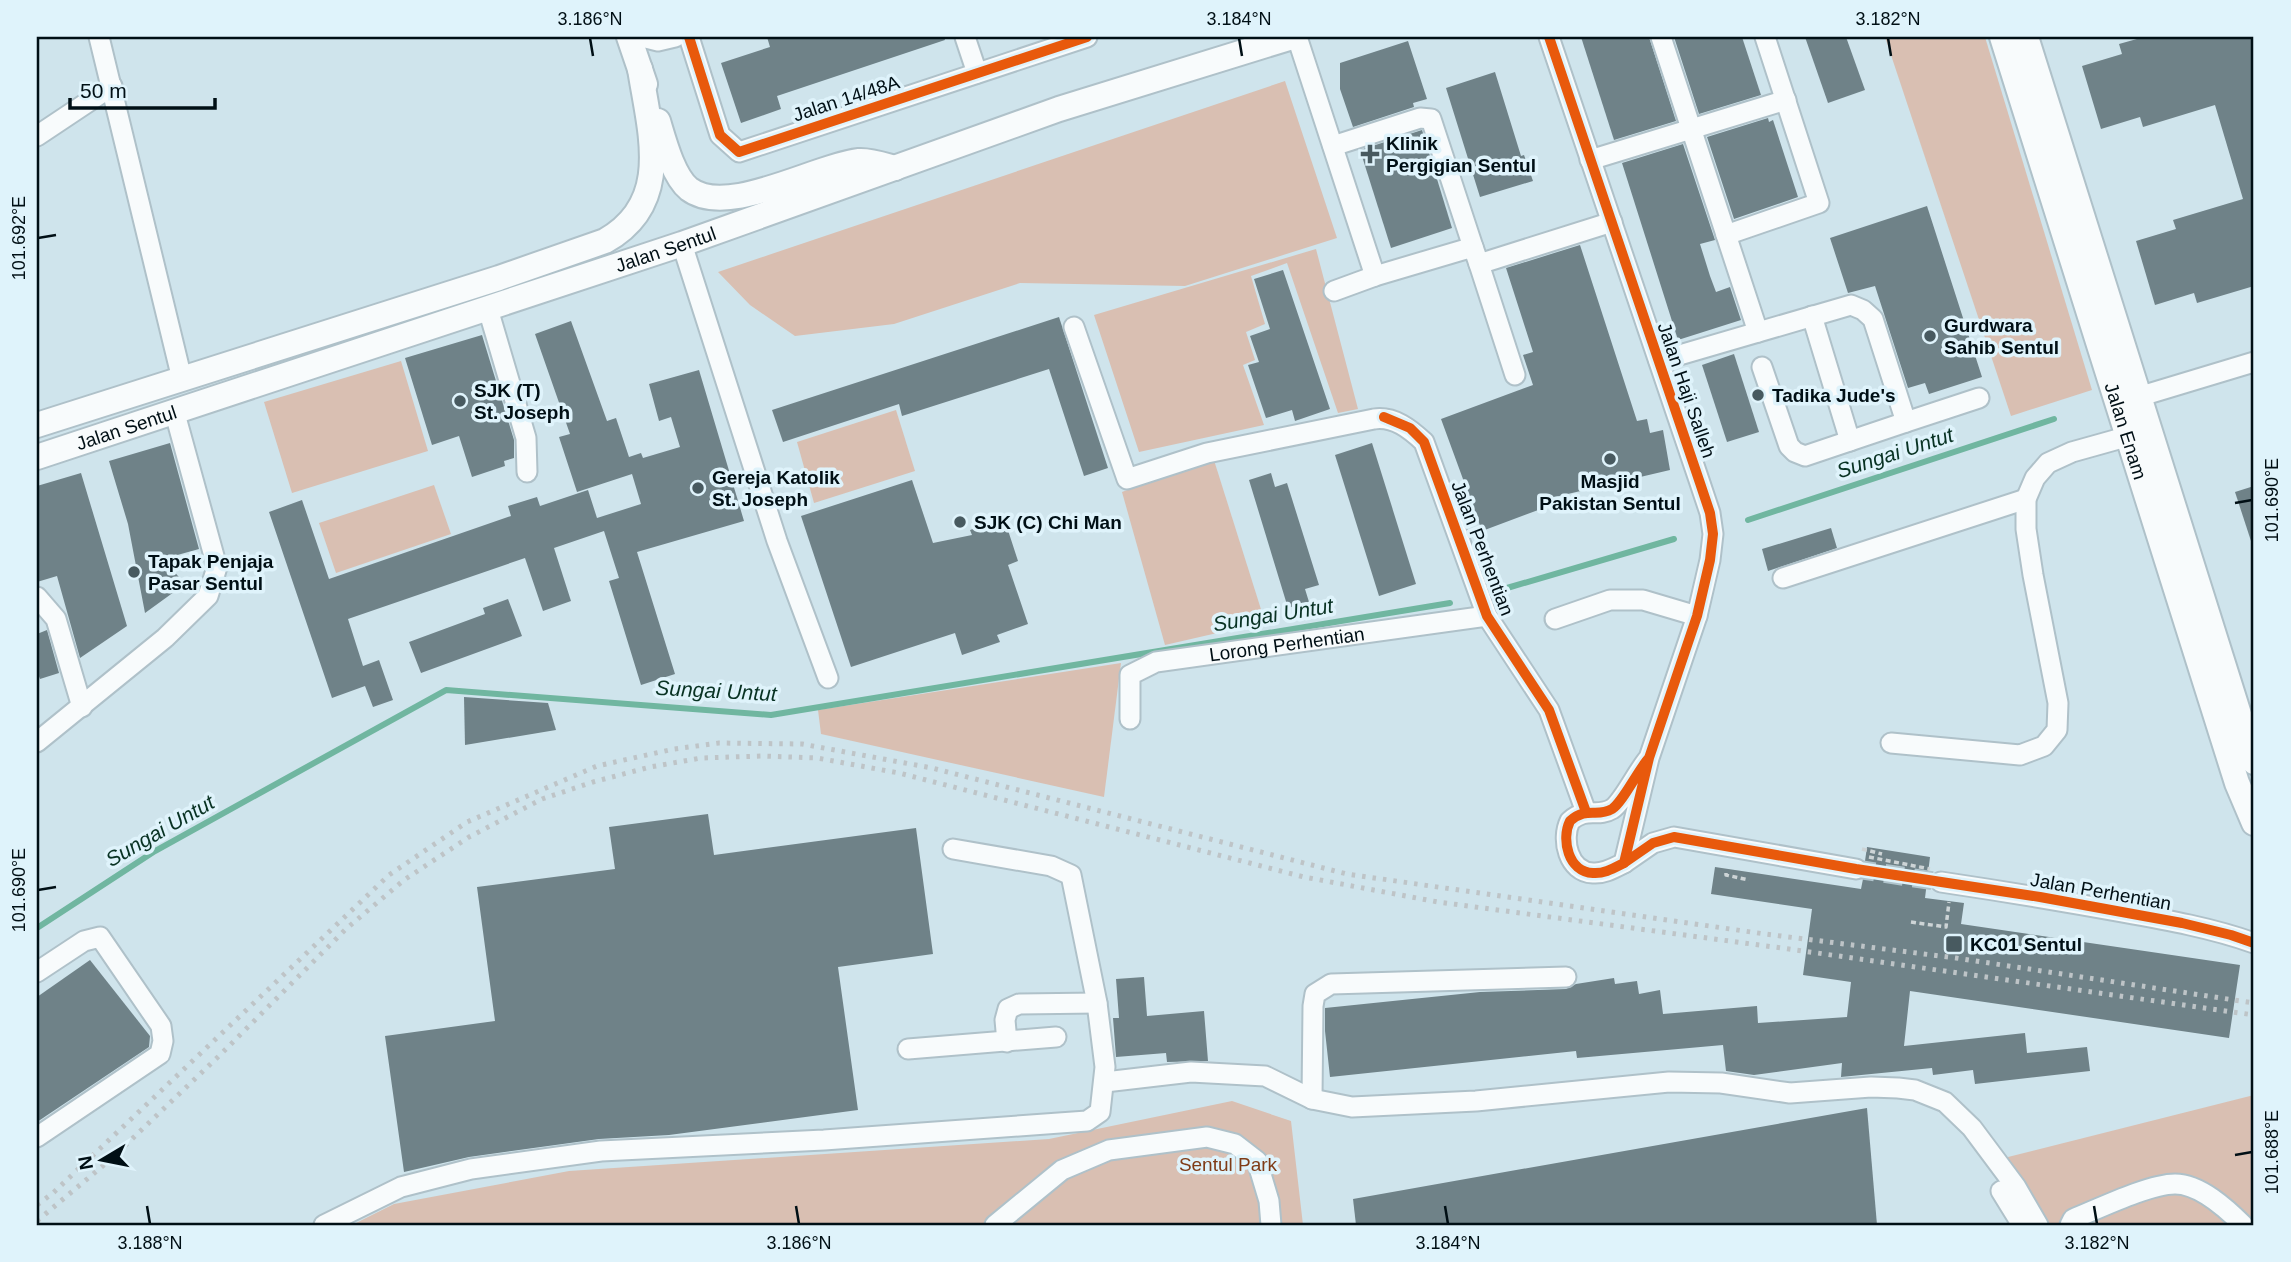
<svg xmlns="http://www.w3.org/2000/svg" width="2291" height="1262" viewBox="0 0 2291 1262" font-family="Helvetica,sans-serif">
<rect width="100%" height="100%" fill="#cfe4ec"/>
<g fill="#d9bfb2">
<path d="M1885 37H1985L2092 390 2011 416Z"/>
<path d="M1285 81 1337 238 1185 286 1020 283 894 324 795 336 750 305 718 272Z"/>
<path d="M1316 249 1358 409 1338 413 1287 263 1251 276 1265 324 1246 332 1255 360 1243 365 1264 425 1139 452 1094 315Z"/>
<path d="M401 361 428 451 292 493 264 402Z"/>
<path d="M896 410 915 471 814 503 797 442Z"/>
<path d="M1213 457 1265 622 1165 645 1122 492Z"/>
<path d="M434 485 451 534 336 573 319 523Z"/>
<path d="M1121 663 1104 797 821 734 818 710Z"/>
<path d="M2254 1095V1225H2042L2004 1158Z"/>
<path d="M1232 1101 1291 1121 1303 1225H352L394 1204 569 1171 1049 1139Z"/>
</g>
<g fill="none" stroke-linecap="round" stroke-linejoin="round">
<g stroke="#70b6a0" stroke-width="6">
<path d="M1748 520 2054 419"/>
<path d="M1507 588 1674 539"/>
<path d="M37 928 155 851 446 690 771 715 1450 603"/>
</g>
</g>
<g fill="#6f8288">
<path d="M767 37H944L945 40 777 96 781 109 741 123 721 63 770 47Z"/>
<path d="M1581 37H1649L1676 121 1614 140Z"/>
<path d="M1674 37H1742L1761 95 1699 114Z"/>
<path d="M1805 37H1846L1865 90 1828 103Z"/>
<path d="M2144 37H2254V286L2197 303 2194 293 2155 305 2136 241 2176 229 2173 220 2243 199 2215 105 2143 127 2140 117 2101 129 2082 66 2122 54 2119 44Z"/>
<path d="M1408 41 1427 99 1413 103 1414 107 1353 127 1340 89V63Z"/>
<path d="M1495 72 1521 156 1524 155 1533 181 1480 197 1446 88Z"/>
<path d="M1768 118 1769 122 1773 120 1798 197 1734 219 1707 137Z"/>
<path d="M1422 130 1452 228 1391 248 1360 150Z"/>
<path d="M1683 144 1715 240 1700 244 1710 276 1716 292 1730 287 1741 320 1678 340 1622 163Z"/>
<path d="M1927 206 1982 377 1929 394 1925 383 1908 388 1875 286 1848 293 1830 238Z"/>
<path d="M1580 245 1637 421 1647 419 1650 433 1663 430 1670 470 1555 497 1557 503 1482 531 1441 419 1533 385 1523 355 1533 352 1506 268Z"/>
<path d="M1283 270 1330 409 1295 421 1292 410 1266 418 1248 365 1259 362 1250 336 1270 329 1254 279Z"/>
<path d="M1059 317 1108 468 1084 476 1049 369 902 416 899 404 783 442 772 410Z"/>
<path d="M571 321 607 421 616 418 629 457 641 453 643 458 680 447 671 417 659 421 649 384 699 370 744 521 637 552 675 674 641 685 609 581 619 578 604 531 554 548 571 601 543 611 525 558 348 619 363 666 379 660 393 700 373 707 365 686 332 698 269 512 302 500 329 579 511 516 508 506 537 497 540 506 588 490 597 518 641 504 632 474 577 492 559 437 570 434 535 334Z"/>
<path d="M482 335 514 440V458L504 461 505 466 472 477 459 436 432 445 405 358Z"/>
<path d="M1734 354 1759 432 1727 442 1702 365Z"/>
<path d="M170 443 199 549 163 559 185 584 145 613 128 524 109 461Z"/>
<path d="M1372 443 1416 584 1379 596 1335 455Z"/>
<path d="M81 473 127 626 80 658 57 576 37 582V486Z"/>
<path d="M1271 473 1275 487 1287 483 1319 585 1305 589 1309 602 1288 608 1249 480Z"/>
<path d="M912 480 933 543 972 535 970 530 1004 518 1018 561 1008 565 1028 624 997 635 1000 642 962 655 955 633 851 667 801 516Z"/>
<path d="M2254 486V540L2251 541 2235 492Z"/>
<path d="M1831 528 1837 548 1768 571 1762 549Z"/>
<path d="M508 599 522 636 421 673 409 642 485 614 483 608Z"/>
<path d="M47 630 59 673 40 679 37 671V634Z"/>
<path d="M464 697 548 703 556 730 465 745Z"/>
<path d="M708 814 714 855 916 828 933 954 838 967 858 1110 669 1135 599 1139 469 1157 404 1172 385 1036 495 1021 477 887 615 869 609 827Z"/>
<path d="M1867 847 1930 857 1925 898 1964 903 1961 924 2240 965 2229 1038 1910 991 1904 1046 2025 1033 2027 1053 2087 1047 2090 1071 1975 1084 1973 1070 1933 1075 1932 1068 1841 1077 1842 1063 1754 1075 1726 1071 1723 1045 1577 1058 1576 1051 1330 1077 1325 1031V1008L1480 992 1566 989 1576 984 1614 978 1615 984 1637 981 1639 994 1660 990 1663 1014 1757 1006 1758 1023 1847 1017 1851 982 1803 975 1812 909 1711 894 1715 867 1861 889 1863 879 1868 870 1865 861Z"/>
<path d="M90 960 150 1036 149 1047 37 1122V997Z"/>
<path d="M1144 977 1147 1016 1204 1011 1208 1061 1167 1062 1166 1053 1116 1057 1113 1018H1119L1116 979Z"/>
<path d="M1867 1108 1877 1225H1356L1353 1199Z"/>
</g>
<g fill="none" stroke-linecap="round" stroke-linejoin="round">
<path stroke="#b0c4cc" stroke-width="19" stroke-dasharray="19 10" stroke-linecap="butt" d="M1856 869 1941 882"/>
<g stroke="#afc1c9" stroke-width="23">
<g id="minor">
<path d="M99 37 182 379"/>
<path d="M642 37 658 41 675 37"/>
<path d="M689 37 720 135 739 152 1087 37"/>
<path d="M965 37 977 73"/>
<path d="M1297 37 1375 276"/>
<path d="M1549 37 1700 483 1710 513 1713 534 1710 560 1697 616 1649 758 1624 863C1614 868 1604 874 1593 873 1568 872 1561 839 1570 821 1587 806 1597 818 1612 809 1623 802 1638 770 1649 758"/>
<path d="M1661 37 1758 332"/>
<path d="M37 136 112 86"/>
<path d="M1333 146 1420 118 1431 119 1473 247"/>
<path d="M1590 160 1786 100"/>
<path d="M1726 235 1819 203 1765 37"/>
<path d="M682 244 777 541 828 678"/>
<path d="M1479 264 1515 375"/>
<path d="M1334 291 1375 276 1473 247 1479 264 1612 222"/>
<path d="M488 309 526 438 527 472"/>
<path d="M1812 316 1850 441"/>
<path d="M1074 327 1127 479 1207 453 1374 419C1394 416 1410 429 1424 442L1487 616 1549 710 1586 812"/>
<path d="M1659 361 1851 305 1863 310 1873 319 1906 422 1805 456 1795 452 1789 446 1762 367"/>
<path d="M2128 400 2254 362"/>
<path d="M1906 422 1979 398"/>
<path d="M1783 578 2026 499"/>
<path d="M37 597 56 619 82 707"/>
<path d="M1555 619 1610 600H1643L1697 616"/>
<path id="s1" d="M1130 719V675L1156 662 1487 616"/>
<path d="M37 742 165 638 208 596 217 567 174 410"/>
<path d="M1891 743 2020 755 2044 746 2057 730 2058 703 2033 575 2026 529V499L2035 478 2048 463 2072 452 2140 433"/>
<path d="M1624 863 1653 843 1674 837 1856 869"/>
<path d="M1941 882C2001 891 2062 901 2122 912 2167 920 2212 928 2254 943"/>
<path d="M37 972 84 941 100 937 161 1026 163 1041 160 1054 37 1137"/>
<path d="M1007 1042 1005 1020 1008 1009 1019 1004 1097 1003"/>
<path d="M908 1049 1056 1037"/>
<path d="M1105 1082 1191 1072 1265 1076 1312 1099 1352 1107 1476 1101 1669 1082 1721 1083 1790 1093 1871 1087 1898 1088 1915 1090 1945 1102 1972 1128 2016 1187 2038 1225"/>
<path d="M1312 1099 1313 1006 1315 994 1331 984 1566 977"/>
<path d="M2001 1191 2022 1225"/>
<path d="M324 1225 401 1187 471 1169 601 1151 824 1140 1087 1121 1100 1112 1105 1067 1097 1003 1071 875 1051 866 953 849"/>
<path d="M995 1225 1062 1170 1109 1150 1207 1137 1235 1144 1257 1161 1269 1201 1271 1225"/>
<path d="M2070 1225 2073 1219C2098 1209 2149 1184 2175 1184 2200 1184 2227 1209 2243 1225"/>
</g>
</g>
<g stroke="#afc1c9" stroke-width="28">
<g id="major">
<path d="M629 37 645 84"/>
<path id="s2" d="M2002 37 2237 783 2254 823"/>
<path d="M2026 37 2254 762"/>
<path d="M658 121C664 141 673 176 689 189 727 218 815 166 859 161 869 160 884 165 895 168"/>
<path d="M37 425 499 278 605 241C673 203 650 133 640 69"/>
<path id="s3" d="M37 457 682 244 1059 109 1292 37"/>
</g>
</g>
<g stroke="#cdd4d6" stroke-width="3.5" stroke-dasharray="5 3.5" stroke-linecap="butt">
<path d="M1862 849 1882 854"/>
<path d="M1869 857 1930 869"/>
<path d="M1726 873V875L1749 880"/>
<path d="M1911 922 1946 927 1949 902"/>
</g>
<use href="#minor" stroke="#f8fbfc" stroke-width="19"/>
<use href="#major" stroke="#f8fbfc" stroke-width="24"/>
<g stroke="#bec4c7" stroke-width="5" stroke-dasharray="3.5 7" stroke-linecap="butt">
<path d="M37 1205 53 1193 389 875 467 822 597 766 674 749 719 743 802 744 932 768 1347 874 1765 934 1956 958 2254 1003"/>
<path d="M37 1221 111 1159 220 1055 346 929 404 880 469 837 542 799 593 782 650 767 701 758 763 756 817 758 899 773 1304 877 1438 902 1789 949 2254 1015"/>
</g>
<g stroke="#dff3fb" stroke-width="15">
<g id="cycleway">
<path d="M689 37 720 135 739 152 1087 37"/>
<path d="M1549 37 1700 483 1710 513 1713 534 1710 560 1697 616 1649 758 1624 863C1614 868 1604 874 1593 873 1568 872 1561 839 1570 821 1587 806 1597 818 1612 809 1623 802 1638 770 1649 758"/>
<path d="M1384 417 1410 428 1424 442 1487 616 1549 710 1586 812"/>
<path d="M1624 863 1653 843 1674 837 1856 869 2040 897 2182 923 2231 935 2254 943"/>
</g>
</g>
<use href="#cycleway" stroke="#e8590c" stroke-width="10"/>
</g>
<path fill="none" stroke="#000f15" stroke-width="2.5" d="M590 38 593 56M1239 38 1242 56M1888 38 1891 56M38 238 56 235M2235 503 2252 500M38 890 56 887M2235 1155 2252 1152M147 1206 150 1224M796 1206 799 1224M1445 1206 1448 1224M2094 1206 2097 1224"/>
<g fill="#485a60" stroke="#dff3fb" stroke-width="2.5">
<path d="M1366.5 143.5h7v7h7v7h-7v7h-7v-7h-7v-7h7z"/>
<circle cx="1930" cy="336" r="7"/>
<circle cx="1758" cy="395" r="7"/>
<circle cx="460" cy="401" r="7"/>
<circle cx="1610" cy="459" r="7"/>
<circle cx="698" cy="488" r="7"/>
<circle cx="960" cy="522" r="7"/>
<circle cx="134" cy="572" r="7"/>
<rect x="1945" y="935" width="18" height="18" rx="3.5"/>
</g>
<g text-anchor="middle" stroke-width="7" stroke-linejoin="round" paint-order="stroke">
<g font-size="19" fill="#000f15" stroke="#dff3fb">
<text transform="translate(846 98) rotate(-18)" y="7">Jalan 14/48A</text>
<text dy="7" stroke="none"><textPath href="#s3" startOffset="662">Jalan Sentul</textPath></text>
<text transform="translate(1687 390) rotate(71)" y="7">Jalan Haji Salleh</text>
<text dy="7" stroke="none"><textPath href="#s3" startOffset="94">Jalan Sentul</textPath></text>
<text dy="7" stroke="none"><textPath href="#s2" startOffset="413">Jalan Enam</textPath></text>
<text transform="translate(1483 548) rotate(69)" y="7">Jalan Perhentian</text>
<text dy="7" stroke="none"><textPath href="#s1" startOffset="205">Lorong Perhentian</textPath></text>
<text transform="translate(2101 891) rotate(10)" y="7">Jalan Perhentian</text>
</g>
<g font-size="19" font-weight="bold" fill="#000f15" stroke="#dff3fb" text-anchor="start">
<text x="1386" y="150">Klinik<tspan x="1386" dy="22">Pergigian Sentul</tspan></text>
<text x="1944" y="332">Gurdwara<tspan x="1944" dy="22">Sahib Sentul</tspan></text>
<text x="474" y="397">SJK (T)<tspan x="474" dy="22">St. Joseph</tspan></text>
<text x="1772" y="402">Tadika Jude's</text>
<text x="712" y="484">Gereja Katolik<tspan x="712" dy="22">St. Joseph</tspan></text>
<text x="1610" y="488" text-anchor="middle">Masjid<tspan x="1610" dy="22">Pakistan Sentul</tspan></text>
<text x="974" y="529">SJK (C) Chi Man</text>
<text x="148" y="568">Tapak Penjaja<tspan x="148" dy="22">Pasar Sentul</tspan></text>
<text x="1970" y="951">KC01 Sentul</text>
</g>
<g font-size="19" fill="#7f3b16" stroke="#dff3fb">
<text x="1228" y="1171">Sentul Park</text>
</g>
<g font-size="21" font-style="italic" fill="#083223" stroke="#dff3fb">
<text transform="translate(1895 453) rotate(-18)" y="7">Sungai Untut</text>
<text transform="translate(1273 615) rotate(-9)" y="7">Sungai Untut</text>
<text transform="translate(716 691) rotate(3)" y="7">Sungai Untut</text>
<text transform="translate(160 831) rotate(-30)" y="7">Sungai Untut</text>
</g>
</g>
<rect width="2291" height="1262" fill="none" stroke="#dff3fb" stroke-width="77"/>
<g transform="translate(102 1160) rotate(260)" stroke="#dff3fb" stroke-width="5" paint-order="stroke">
<path d="M0-5L12 26L0 18L-12 26Z" fill="#000f15"/>
<text y="-10" font-size="19" font-weight="bold" text-anchor="middle" fill="#000f15">N</text>
</g>
<path d="M70 98v10h145v-10" fill="none" stroke="#000f15" stroke-width="3.5"/>
<text x="80" y="98" font-size="21" fill="#000f15" stroke="#dff3fb" stroke-width="5" paint-order="stroke">50 m</text>
<rect x="38" y="38" width="2214" height="1186" fill="none" stroke="#000f15" stroke-width="2.5"/>
<g font-size="18" text-anchor="middle" fill="#000f15">
<text x="590" y="25">3.186°N</text>
<text x="1239" y="25">3.184°N</text>
<text x="1888" y="25">3.182°N</text>
<text transform="translate(19 238) rotate(-90)" y="6">101.692°E</text>
<text transform="translate(2272 500) rotate(-90)" y="6">101.690°E</text>
<text transform="translate(19 890) rotate(-90)" y="6">101.690°E</text>
<text transform="translate(2272 1152) rotate(-90)" y="6">101.688°E</text>
<text x="150" y="1249">3.188°N</text>
<text x="799" y="1249">3.186°N</text>
<text x="1448" y="1249">3.184°N</text>
<text x="2097" y="1249">3.182°N</text>
</g>
</svg>
